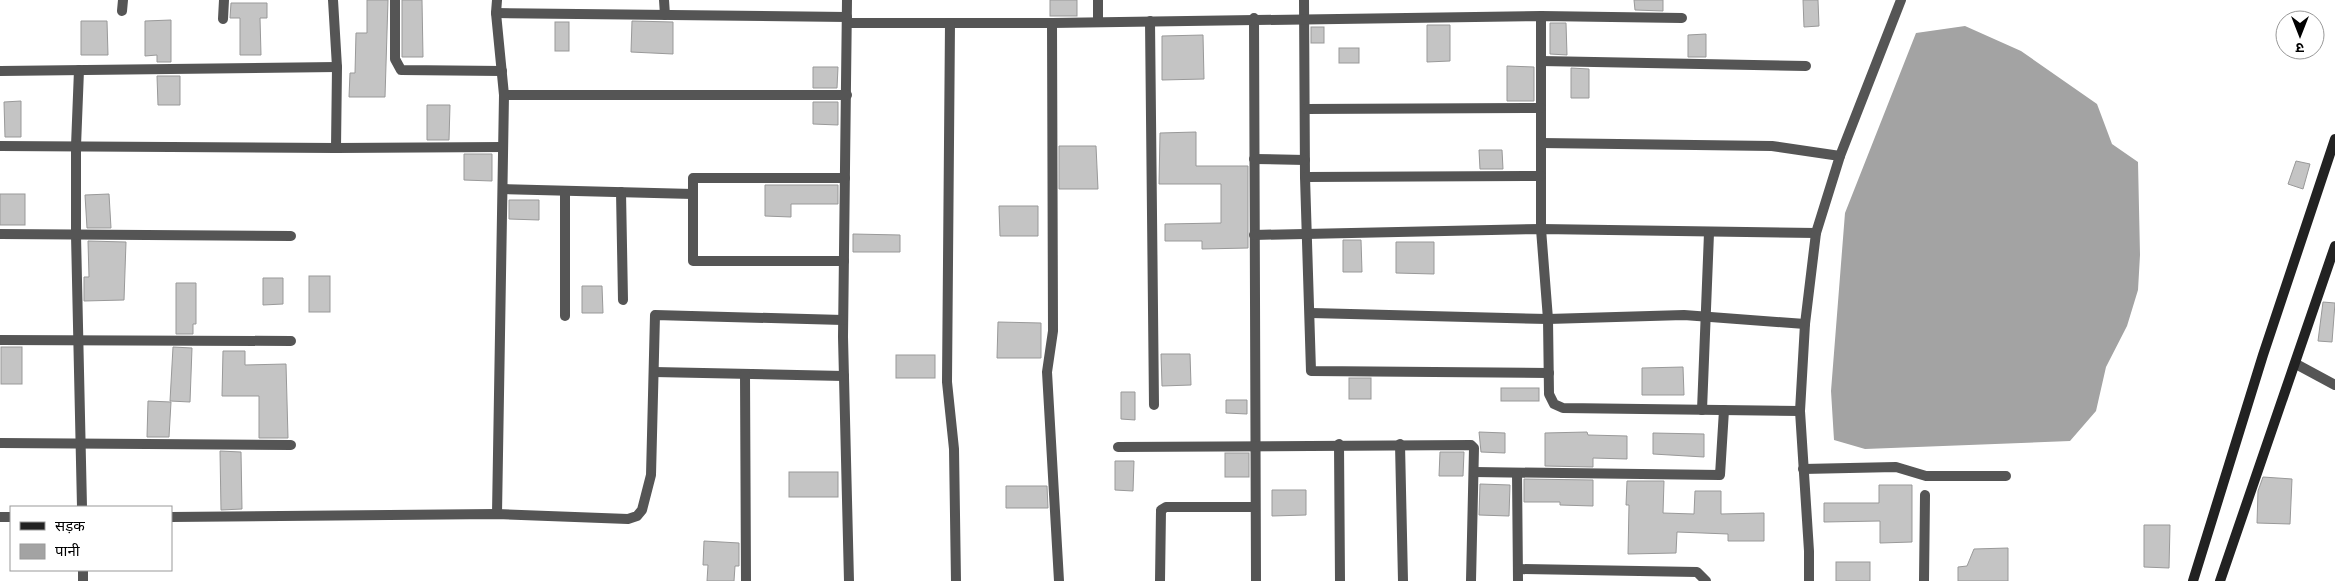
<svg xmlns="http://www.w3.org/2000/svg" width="2335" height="581" viewBox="0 0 2335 581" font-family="'Roboto Condensed','Noto Sans Devanagari',sans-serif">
<rect width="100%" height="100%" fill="#fff"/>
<path fill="#a3a3a3" d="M1965 26 2021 51 2097 104 2112 144 2138 162 2140 255 2138 290 2127 326 2106 367 2096 411 2070 441 1865 449 1834 440 1831 391 1845 213 1916 33Z"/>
<g fill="#c4c4c4" stroke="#999">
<path d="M367 0H388L385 97H349L350 73H355L356 33H367Z"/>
<path d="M402 0H422L423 57H402Z"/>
<rect x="1050" y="0" width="27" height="16"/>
<path d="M1634 0H1663V11L1635 10Z"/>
<path d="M1803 0H1818L1819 26 1804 27Z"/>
<path d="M231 3H267V18H260L261 55H240V18H230Z"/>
<path d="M171 20V62H157V55L145 56V21Z"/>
<path d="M81 21H107L108 55H81Z"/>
<path d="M632 21 673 22V54L631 52Z"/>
<rect x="555" y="22" width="14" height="29"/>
<path d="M1550 23H1566L1567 55 1550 54Z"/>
<path d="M1427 25H1450V61L1427 62Z"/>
<rect x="1311" y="27" width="13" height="16"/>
<path d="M1706 34V57H1688V35Z"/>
<path d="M1203 35 1204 79 1162 80V36Z"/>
<rect x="1339" y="48" width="20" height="15"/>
<path d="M1507 66 1534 67V101H1507Z"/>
<path d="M813 67H838L837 88H813Z"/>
<path d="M1571 68 1589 69V98H1571Z"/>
<path d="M157 76H180V105H158Z"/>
<path d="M21 101V137H5L4 102Z"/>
<path d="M813 102H838V125L813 124Z"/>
<path d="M427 105H450L449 140H427Z"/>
<path d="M1196 132V166H1248V248L1202 249V241H1165V224L1221 223V184H1159L1160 133Z"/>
<path d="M1059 146H1096L1098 189H1059Z"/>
<path d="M1479 150H1502L1503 169H1480Z"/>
<path d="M464 154H492V181L464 180Z"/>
<path d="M2296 161 2310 164 2303 189 2288 184Z"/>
<path d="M765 185H838V204H791V217L765 216Z"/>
<rect x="0" y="194" width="25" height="31"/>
<path d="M109 194 111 228H87L85 195Z"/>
<path d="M509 200H539V220L509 219Z"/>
<path d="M999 206H1038V236H1000Z"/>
<path d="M853 234 900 235V252H853Z"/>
<path d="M1343 240H1361L1362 272H1343Z"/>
<path d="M88 241 126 242 124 300 84 301V277H89Z"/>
<path d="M1396 242H1434V274L1396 273Z"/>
<rect x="309" y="276" width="21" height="36"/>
<path d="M263 278H283V304L263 305Z"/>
<path d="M176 283H196V324H193V334H176Z"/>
<path d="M582 286H602L603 313H582Z"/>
<path d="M2323 302 2335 303 2332 342 2318 341Z"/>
<path d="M998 322 1041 323V358H997Z"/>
<rect x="1" y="347" width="21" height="37"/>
<path d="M173 347 192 348 190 402 170 401Z"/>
<path d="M223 351H245V365L286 364 288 438H259V396H222Z"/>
<path d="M1161 354H1190L1191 385 1162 386Z"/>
<rect x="896" y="355" width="39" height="23"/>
<path d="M1683 367 1684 395H1642V368Z"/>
<rect x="1349" y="378" width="22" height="21"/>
<rect x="1501" y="388" width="38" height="13"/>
<path d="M1121 392H1135V420L1121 419Z"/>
<path d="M1226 400H1247V414L1226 413Z"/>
<path d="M148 401 171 402 169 437H147Z"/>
<path d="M1479 432 1505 433V453L1481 452Z"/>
<path d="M1587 432 1588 435 1627 436V459L1593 458V467L1545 466V433Z"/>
<path d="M1653 433 1704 434V457L1653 454Z"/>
<path d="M220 451 241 452 242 509 221 510Z"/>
<path d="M1440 452H1464L1463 476H1439Z"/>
<rect x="1225" y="453" width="24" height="24"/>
<path d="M1115 461H1134L1133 491 1115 490Z"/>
<rect x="789" y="472" width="49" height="25"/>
<path d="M2263 477 2292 479 2290 524 2257 523 2258 491Z"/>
<path d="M1524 479 1593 480V506L1560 505V502H1524Z"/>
<path d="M1627 481H1664L1663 513 1694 514 1695 491H1721V514L1764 513V541H1728V534L1677 532 1676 553 1628 554 1629 505H1626Z"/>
<path d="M1480 484 1510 485 1509 516 1479 515Z"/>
<path d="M1879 485H1912V542L1880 543V521L1824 522V503H1879Z"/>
<path d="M1006 486H1047L1048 508H1006Z"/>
<path d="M1272 490H1306V515L1272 516Z"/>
<path d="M2144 525H2170L2169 568 2144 567Z"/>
<path d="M704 541 739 543V566H735L734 581H707L708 565H703Z"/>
<path d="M2008 548V581H1958V567L1967 566 1974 549Z"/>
<rect x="1836" y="562" width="34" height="19"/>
</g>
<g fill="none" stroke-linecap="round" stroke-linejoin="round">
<g stroke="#555" stroke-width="10">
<path d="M333 0 337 67 336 148"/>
<path d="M395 0V59L401 70 502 71"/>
<path d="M664 0 665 15"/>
<path d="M847 0 843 337 849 581"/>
<path d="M1098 0V22"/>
<path d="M1304 0 1305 177 1311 371 1549 373"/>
<path d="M122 11 123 0"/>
<path d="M496 13 847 17"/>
<path d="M1541 16V229L1548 319 1549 394 1554 404 1563 408 1800 411"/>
<path d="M1254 18 1256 581"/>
<path d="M223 19 224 0"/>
<path d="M1150 21 1154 405"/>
<path d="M847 23H1052L1541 16 1682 18"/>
<path d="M950 23 947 382 954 449 956 581"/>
<path d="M1052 23 1053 331 1047 372 1059 581"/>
<path d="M1541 61 1806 66"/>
<path d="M79 70 76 146V235L82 507"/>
<path d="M0 71 337 67"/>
<path d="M504 95H847"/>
<path d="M1305 109 1541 108"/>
<path d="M1541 143 1772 146 1840 156"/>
<path d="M0 146 336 148 503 147"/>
<path d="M1254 159 1305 160"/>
<path d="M1305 177 1541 176"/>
<path d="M503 189 693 194"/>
<path d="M565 191V316"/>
<path d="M621 192 623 300"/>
<path d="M0 234 291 236"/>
<path d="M1254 235 1541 229 1816 233"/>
<path d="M844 261H693V178H845"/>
<path d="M1311 313 1548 319 1684 315 1805 324"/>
<path d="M0 340 291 341"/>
<path d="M2296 364 2335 385"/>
<path d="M654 372 844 376"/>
<path d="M745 374 746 581"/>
<path d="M1702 410 1709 233"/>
<path d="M0 443 291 445"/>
<path d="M1339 444 1340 581"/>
<path d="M1400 444 1403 581"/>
<path d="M1118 447 1471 445 1474 448 1471 581"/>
<path d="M1803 469 1896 467 1926 476H2006"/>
<path d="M1474 472 1720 475 1724 410"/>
<path d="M1517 473 1518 581"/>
<path d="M497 514 504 95 496 13 497 0"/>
<path d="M0 517H11"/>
<path d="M171 517 497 514 628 519 637 516 642 510 651 475 655 315 843 320"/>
<path d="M1518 569 1697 572 1706 581"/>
<path d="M83 570V581"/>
<path d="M1160 581 1161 510 1166 507H1255"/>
<path d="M1809 581V551L1800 411 1805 324 1816 233 1840 156 1901 0"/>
<path d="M1924 581 1925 495"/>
</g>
<g stroke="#222" stroke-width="10">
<path d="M2193 581 2263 355 2335 139"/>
<path d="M2220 581 2335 246"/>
</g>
</g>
<rect x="10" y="506" width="162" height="65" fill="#ffffff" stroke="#999999"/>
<rect x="20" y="522" width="25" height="8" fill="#222222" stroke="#999999"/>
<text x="55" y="531" font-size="15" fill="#000000">सड़क</text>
<rect x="20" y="544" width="25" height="15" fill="#a3a3a3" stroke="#999999"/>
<text x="55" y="556" font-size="15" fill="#000000">पानी</text>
<g transform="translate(2300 35) rotate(180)"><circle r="24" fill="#ffffff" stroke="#999999"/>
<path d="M0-4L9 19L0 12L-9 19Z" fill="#000000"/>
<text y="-8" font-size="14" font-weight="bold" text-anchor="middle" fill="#000000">उ</text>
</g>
</svg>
